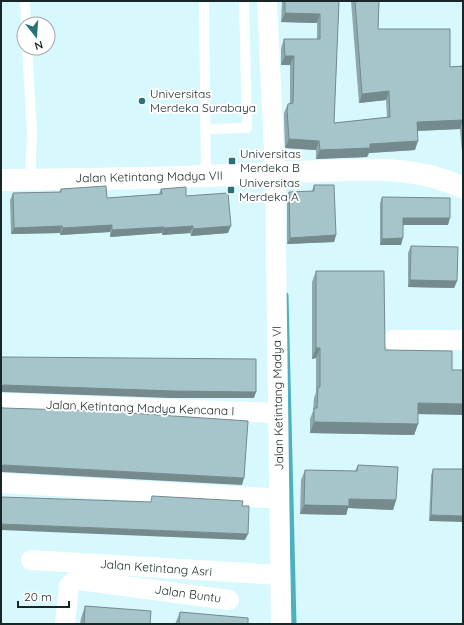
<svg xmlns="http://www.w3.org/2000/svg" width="464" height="625" viewBox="0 0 464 625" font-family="Quicksand,sans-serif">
<rect width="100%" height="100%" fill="#d7f8fd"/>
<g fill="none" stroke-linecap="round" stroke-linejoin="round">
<path stroke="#4bb1bf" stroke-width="5" d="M286 295 294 624"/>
<g stroke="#fff" stroke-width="10">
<path d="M25 1 26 24"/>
<path d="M204 1 206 176"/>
<path d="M27 48 32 133 30 180"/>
<path d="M206 129 247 128 244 1"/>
</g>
<g stroke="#fff" stroke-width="20">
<path d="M267 1 275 172 281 624"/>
<path d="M393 340H463"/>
<path d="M1 403 278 413"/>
<path d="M1 483 267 498 279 497"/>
<path d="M31 560 280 575"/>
<path d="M65 624 69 586 73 582 79 580 229 600"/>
</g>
<path stroke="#fff" stroke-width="22" d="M1 180C70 179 139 179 208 176 246 174 284 172 323 171 369 169 420 166 463 188"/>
</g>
<g fill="#8ea9ae">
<path d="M282 1H339L334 123 387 117 386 100 359 103 351 1H379L378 29 450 67 463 66V164L460 129 417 131 415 150 369 153 367 157 316 159V150L285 148 284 118V113L288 104H290V65H281V48L284 39H317V23L281 22Z"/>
<path d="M314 185 336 235 334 242 287 244V198L289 192 312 191Z"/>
<path d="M61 189 107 198 159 194 161 189 186 196 228 233 191 236 190 233 162 235V233L110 237V232L60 235V233L11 234 10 200 13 193 59 192Z"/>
<path d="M382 197 448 225H403L401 245H380V203Z"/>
<path d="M411 246 457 281 454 288 408 287V253Z"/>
<path d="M316 271 385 350 418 414V424L414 435 310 433V419L313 411 314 398 316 392V358L312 359V282Z"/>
<path d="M358 465 396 500 393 510 348 508 346 515 300 514 301 480 305 470 355 471Z"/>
<path d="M433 469H463L429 521 431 475Z"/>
<path d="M85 606 150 624H80L81 618Z"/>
<path d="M180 612 248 624H175Z"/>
</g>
<g fill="#748a8d">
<path d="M285 13 320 14 317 23 281 22Z"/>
<path d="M285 56H294L290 65H281Z"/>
<path d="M389 91 386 100 359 103 362 94Z"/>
<path d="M463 120 460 129 413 131 417 122Z"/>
<path d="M289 139 319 141 316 150 285 148Z"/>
<path d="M418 141 415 150 369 153 367 157 316 159 320 150 370 144Z"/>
<path d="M403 218H450L448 225H401Z"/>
<path d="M112 225 110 232 60 235 63 228Z"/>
<path d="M62 226 60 233 11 234 14 228Z"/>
<path d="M193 226 190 233 162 235 164 228Z"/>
<path d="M231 226 228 233 191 236 193 229Z"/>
<path d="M164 227 162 233 110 237 112 230Z"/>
<path d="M336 235 334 242 287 244 290 238Z"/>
<path d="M403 238 401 245H380L382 239Z"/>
<path d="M410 280 457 281 454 288 408 287Z"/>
<path d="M316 348H320L316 358 312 359Z"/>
<path d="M4 385 256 392 254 398H170L1 392V386Z"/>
<path d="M418 403 463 404V415L414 414Z"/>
<path d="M314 422 418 424 414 435 310 433Z"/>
<path d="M4 465 244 478 242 485 1 472V466Z"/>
<path d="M349 499 396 500 393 510 348 508 346 515 300 514 304 505Z"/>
<path d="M431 515 463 516V522L429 521Z"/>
<path d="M1 524 248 534 245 540 1 530Z"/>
</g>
<g fill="#a5c5ca" stroke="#748a8d">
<path d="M285 1H339L334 123 390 117 389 91 362 94 355 1H379L378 29H450V67L463 66V120L417 122 418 141 370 144V148L320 150 319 141 289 139 287 110 288 104 293 103 294 56H285L284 39H320V14L285 13Z"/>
<path d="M314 185H334L336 235 290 238 289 192 314 191Z"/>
<path d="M106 186 107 198 162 194 161 189 186 187V196L228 193 231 226 193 229V226L164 228V227L112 230V225L63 228 62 226 14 228 13 193 61 192V189Z"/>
<path d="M382 197 450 198V218H403V238L382 239Z"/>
<path d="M411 246 458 247 457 281 410 280Z"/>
<path d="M316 271H384L385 350 452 351V370H463V404L418 403V424L314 422V408H317L318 387H320V348H316Z"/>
<path d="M1 357 256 359V392L173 391 4 385 1 386Z"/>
<path d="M1 407 3 408 100 411 248 421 244 478 4 465 1 466Z"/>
<path d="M358 465 398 467 396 500 349 499V506L304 505 305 470 357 471Z"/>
<path d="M433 469H463V516L431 515Z"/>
<path d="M152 496 243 501 242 506H249L248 534 1 524V497L151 502Z"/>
<path d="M85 606 151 611 150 624H84Z"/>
<path d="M180 612 248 618V624H179Z"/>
</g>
<g fill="#29717b" stroke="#fff" stroke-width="1.5">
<circle cx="142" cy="101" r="4"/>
<rect x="228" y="157" width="8" height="8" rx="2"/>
<rect x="227" y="186" width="8" height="8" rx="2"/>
</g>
<g text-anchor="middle" stroke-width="4" stroke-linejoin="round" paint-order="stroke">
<g font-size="12" fill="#192627" stroke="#fff" text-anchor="start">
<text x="150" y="98">Universitas<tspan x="150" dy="14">Merdeka Surabaya</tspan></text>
<text x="240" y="158">Universitas<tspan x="240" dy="14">Merdeka B</tspan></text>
<text x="239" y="187">Universitas<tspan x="239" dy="14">Merdeka A</tspan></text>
</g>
<g font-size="12" fill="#192627" stroke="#fff">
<text transform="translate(149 177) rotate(-1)" y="4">Jalan Ketintang Madya VII</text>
<text transform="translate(278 398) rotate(-91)" y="4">Jalan Ketintang Madya VI</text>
<text transform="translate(140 408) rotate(2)" y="4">Jalan Ketintang Madya Kencana I</text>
<text transform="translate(156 568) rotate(4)" y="4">Jalan Ketintang Asri</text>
<text transform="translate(188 594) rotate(8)" y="4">Jalan Buntu</text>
</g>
</g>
<rect width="464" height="625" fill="none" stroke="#192627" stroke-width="4"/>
<g transform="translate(36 36) rotate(163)"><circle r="19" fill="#ffffff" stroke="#a3a8a9"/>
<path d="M0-3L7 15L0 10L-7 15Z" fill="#29717b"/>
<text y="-6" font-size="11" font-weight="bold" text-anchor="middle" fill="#192627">N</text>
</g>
<path d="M18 601v6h51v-6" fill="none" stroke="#192627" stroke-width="2"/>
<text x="24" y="601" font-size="12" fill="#192627" stroke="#ffffff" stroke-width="3" paint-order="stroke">20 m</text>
</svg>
